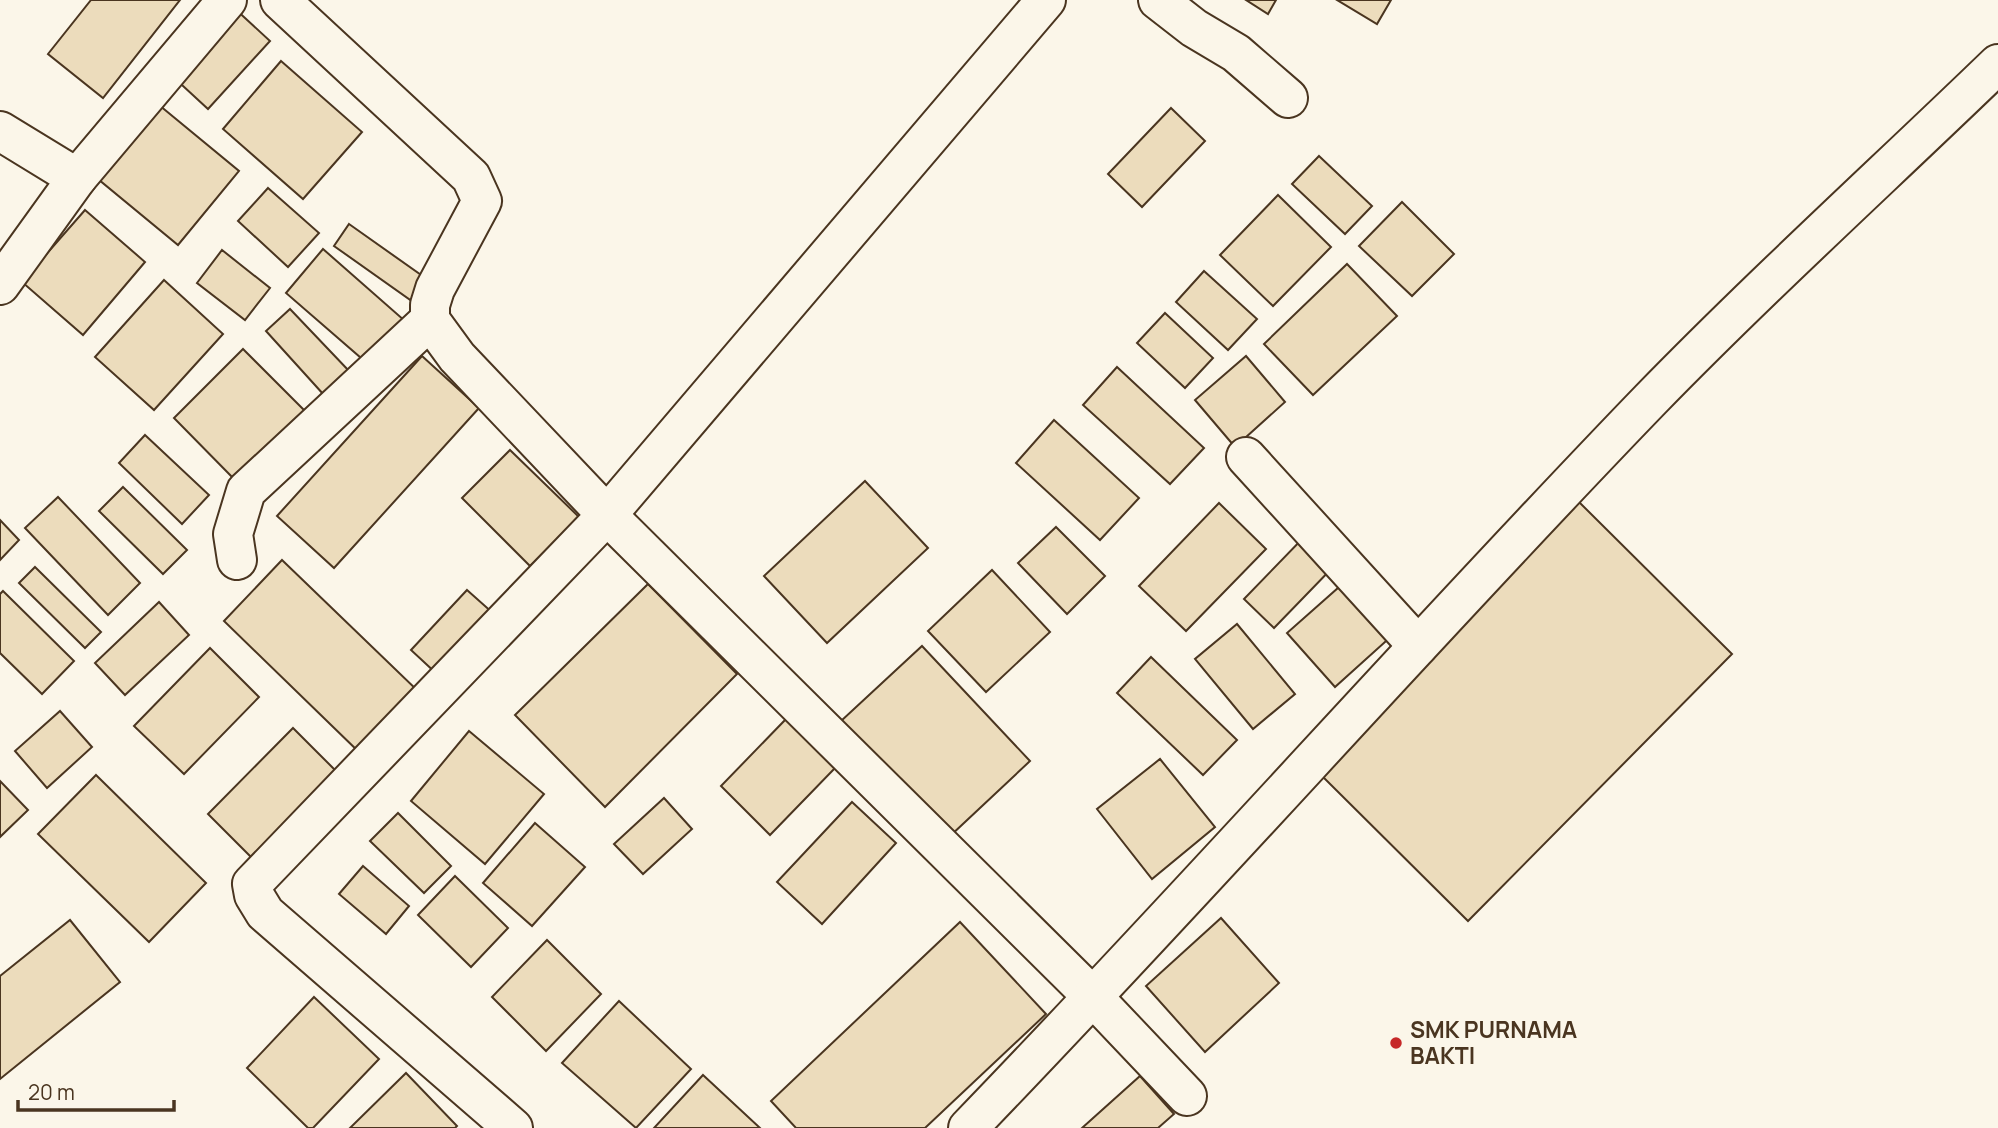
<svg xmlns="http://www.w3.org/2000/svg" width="1998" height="1128" viewBox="0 0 1998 1128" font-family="Manrope,sans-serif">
<rect width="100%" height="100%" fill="#fbf6e9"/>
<g fill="#ecdcbc" stroke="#4a3520" stroke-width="2">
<path d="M91 0H180L103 98 48 54Z"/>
<path d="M1246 0H1276L1268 14Z"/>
<path d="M1337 0H1391L1377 24Z"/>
<path d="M232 6 270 41 208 109 170 74Z"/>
<path d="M281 61 362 132 303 199 223 129Z"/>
<path d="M159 105 239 171 178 245 98 179Z"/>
<path d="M1171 108 1205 141 1142 207 1108 174Z"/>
<path d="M1319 156 1372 206 1345 234 1292 184Z"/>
<path d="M268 188 319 233 288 267 238 221Z"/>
<path d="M1278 195 1331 247 1273 306 1220 255Z"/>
<path d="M1402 202 1454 254 1412 296 1359 246Z"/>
<path d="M85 210 145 262 83 335 22 282Z"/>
<path d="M349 224 431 282 416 304 334 246Z"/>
<path d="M323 249 405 321 368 364 286 293Z"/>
<path d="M222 250 270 288 245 320 197 283Z"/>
<path d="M1347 264 1397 316 1313 395 1264 344Z"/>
<path d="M1204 271 1257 319 1228 350 1176 302Z"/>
<path d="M164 280 223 334 154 410 95 357Z"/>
<path d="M290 309 350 372 324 395 266 331Z"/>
<path d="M1165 313 1213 358 1185 388 1137 343Z"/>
<path d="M243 349 307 413 237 482 174 418Z"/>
<path d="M422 356 479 408 334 568 277 516Z"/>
<path d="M1246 356 1285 402 1235 447 1195 400Z"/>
<path d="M1117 367 1204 448 1170 484 1083 405Z"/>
<path d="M1054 420 1139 498 1100 540 1016 463Z"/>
<path d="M145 435 209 495 182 524 119 463Z"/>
<path d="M510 450 579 517 530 566 462 498Z"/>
<path d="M865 481 928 548 827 643 764 576Z"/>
<path d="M123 487 187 550 163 574 99 511Z"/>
<path d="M58 497 140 583 108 615 25 528Z"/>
<path d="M1579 502 1732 654 1468 921 1315 769Z"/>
<path d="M1219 503 1266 549 1186 631 1139 586Z"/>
<path d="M0 520 19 540 0 560Z"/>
<path d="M1056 527 1105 576 1067 614 1018 563Z"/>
<path d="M1307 534 1337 563 1274 628 1244 599Z"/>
<path d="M282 560 420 693 362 755 224 621Z"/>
<path d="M35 567 101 632 85 648 19 583Z"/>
<path d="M992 570 1050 632 986 692 928 631Z"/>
<path d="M1347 580 1395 633 1335 687 1287 633Z"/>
<path d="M648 584 737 674 605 807 515 715Z"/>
<path d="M467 590 494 614 438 675 411 650Z"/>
<path d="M3 591 74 661 42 694 0 653V594Z"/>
<path d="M159 602 189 635 125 695 95 663Z"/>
<path d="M1237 624 1295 694 1253 729 1195 659Z"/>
<path d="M922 646 1030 761 949 837 841 721Z"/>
<path d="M210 648 259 697 184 774 134 726Z"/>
<path d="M1151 657 1237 740 1203 775 1117 693Z"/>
<path d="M60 711 92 747 47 788 15 751Z"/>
<path d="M786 719 836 767 770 835 721 786Z"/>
<path d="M293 728 336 771 251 857 208 814Z"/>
<path d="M469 731 544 794 485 864 411 801Z"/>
<path d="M1160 759 1215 827 1152 879 1097 809Z"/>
<path d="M96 775 206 883 149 942 38 834Z"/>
<path d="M0 781 28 810 0 837Z"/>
<path d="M664 798 692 829 643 874 614 844Z"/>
<path d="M852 802 896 843 822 924 777 882Z"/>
<path d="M398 813 451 866 424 893 370 841Z"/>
<path d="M535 823 585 867 532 926 483 883Z"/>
<path d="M363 866 409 906 386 934 339 894Z"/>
<path d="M455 876 508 928 471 967 418 915Z"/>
<path d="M1221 918 1279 983 1205 1052 1146 986Z"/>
<path d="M70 920 120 982 0 1079V976Z"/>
<path d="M960 922 1046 1014 925 1128H796L771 1101Z"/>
<path d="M547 940 601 994 546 1051 492 997Z"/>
<path d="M314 997 379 1059 313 1128H308L247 1068Z"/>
<path d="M619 1001 691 1069 636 1128 562 1063Z"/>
<path d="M406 1073 457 1126 455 1128H350Z"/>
<path d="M703 1075 760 1128H654Z"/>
<path d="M1140 1076 1174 1114 1158 1128H1082Z"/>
</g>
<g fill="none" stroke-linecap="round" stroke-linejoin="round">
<g stroke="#4a3520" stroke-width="42">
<g id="street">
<path d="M280 0 471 177 482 201 435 289 430 305V320L457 357 607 515 1094 998 1187 1096"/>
<path d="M1158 0 1194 28 1236 53 1288 98"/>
<path d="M0 131 77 178"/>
<path d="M0 285 77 178 227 0"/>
<path d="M1246 457 1418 646"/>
<path d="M237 560 233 534 246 491 430 320"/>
<path d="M513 1128 265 913 254 895 252 884 607 515 1046 0"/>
<path d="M968 1128C1199 889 1419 639 1650 400 1762 285 1882 176 1998 64"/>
</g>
</g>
<use href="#street" stroke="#fbf6e9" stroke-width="38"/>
</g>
<circle fill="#c62828" stroke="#fbf6e9" stroke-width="2.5" cx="1396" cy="1043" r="7"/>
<g text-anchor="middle" stroke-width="5" stroke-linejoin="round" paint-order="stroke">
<g font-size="23" font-weight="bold" fill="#4a3520" stroke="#fbf6e9" text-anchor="start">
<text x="1410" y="1038">SMK PURNAMA<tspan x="1410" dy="26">BAKTI</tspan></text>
</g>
</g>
<path d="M18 1100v10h156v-10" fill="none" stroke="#4a3520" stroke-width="3.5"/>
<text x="28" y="1100" font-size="21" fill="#4a3520" stroke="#fbf6e9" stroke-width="5" paint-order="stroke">20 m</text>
</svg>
